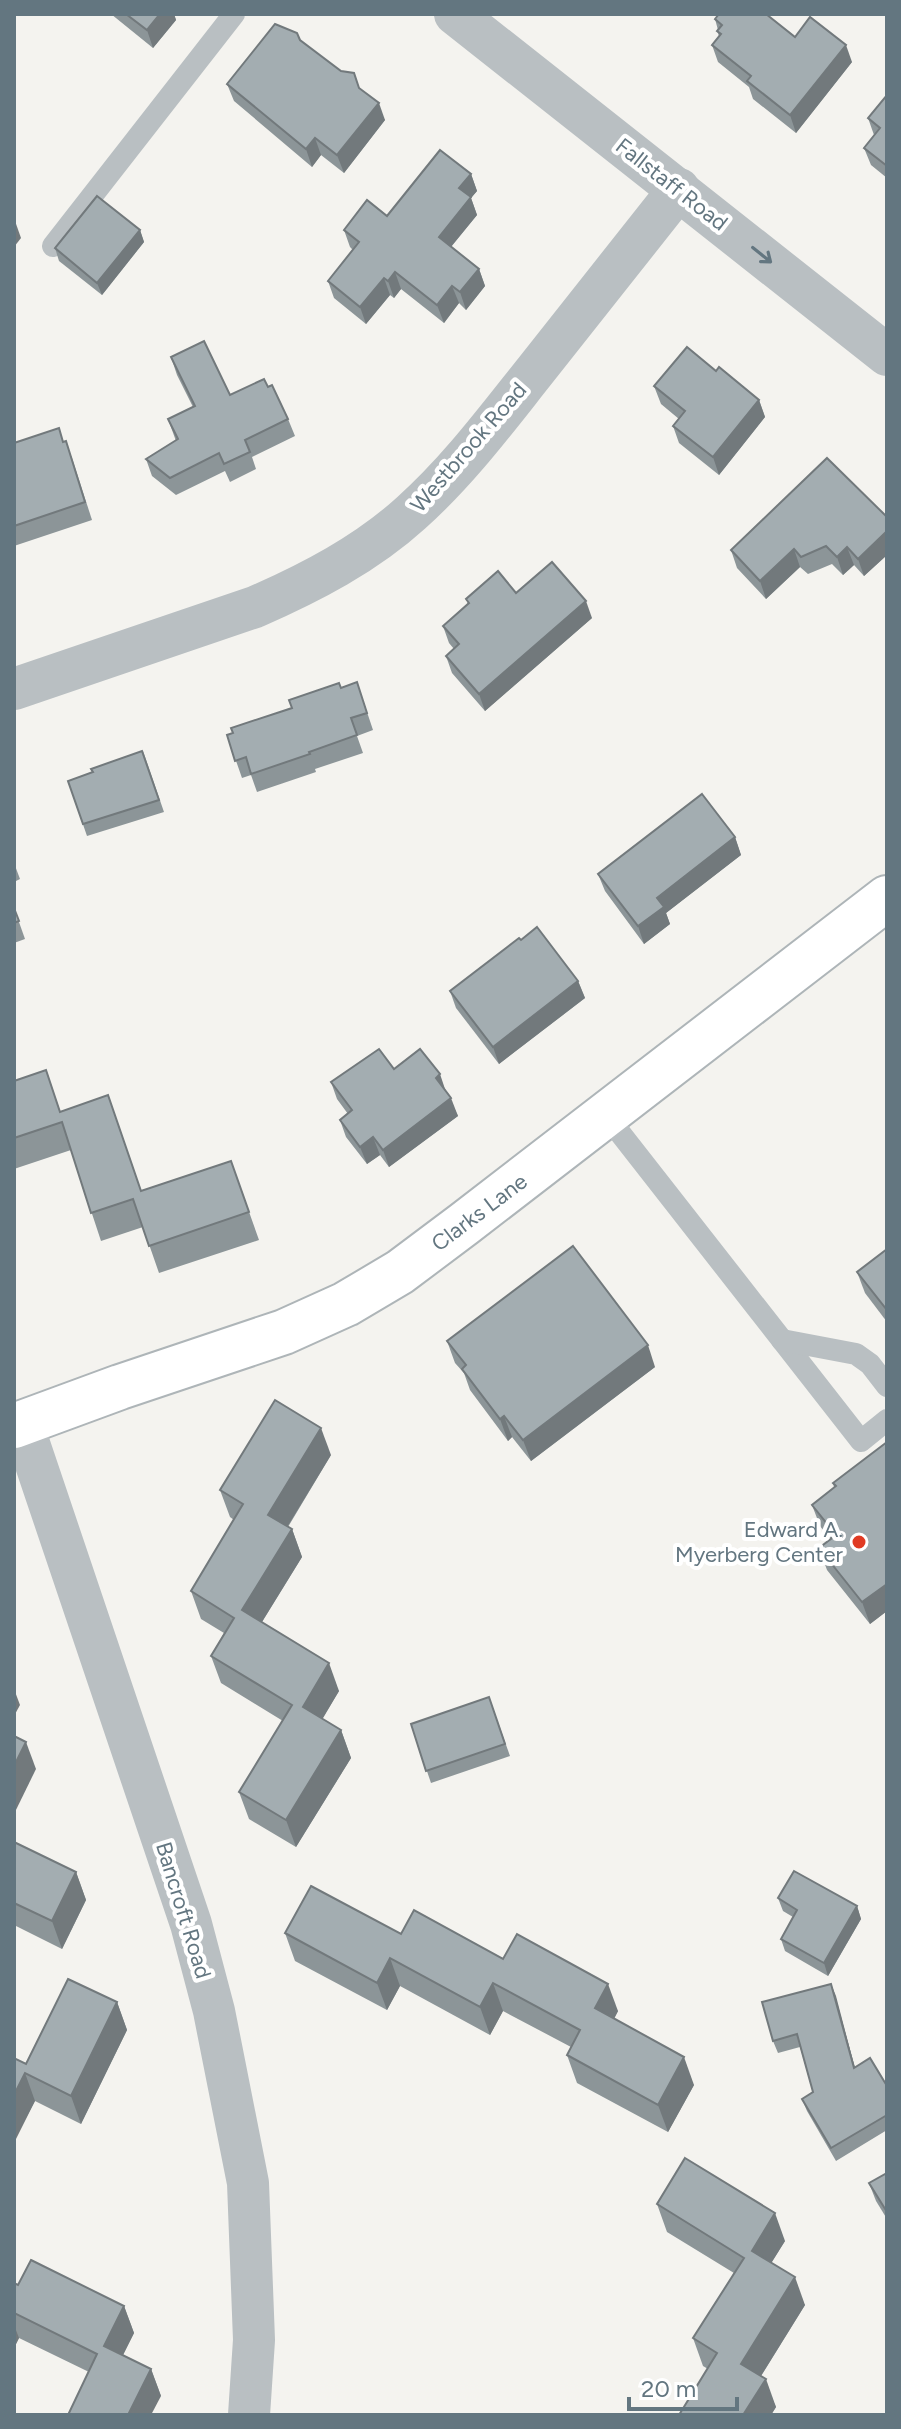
<svg xmlns="http://www.w3.org/2000/svg" width="901" height="2429" viewBox="0 0 901 2429" font-family="Figtree,sans-serif">
<rect width="100%" height="100%" fill="#f4f3ef"/>
<g fill="none" stroke-linecap="round" stroke-linejoin="round">
<g stroke="#aeb5b8" stroke-width="48">
<path id="secondary" d="M14 1426 120 1387 284 1332 346 1304 400 1272 464 1224 887 898"/>
</g>
<g stroke="#b9bfc2" stroke-width="22">
<path d="M53 246 234 14"/>
<path d="M606 1115 861 1441 887 1420"/>
<path d="M782 1340 856 1354 870 1364 887 1386"/>
</g>
<g stroke="#b9bfc2" stroke-width="42">
<path d="M455 14 887 355"/>
<path d="M14 689 255 607C310 583 366 554 411 513 458 471 496 420 535 371 583 310 631 250 679 189"/>
<path d="M22 1423 191 1924 214 2011 248 2183 254 2340 249 2415"/>
</g>
<use href="#secondary" stroke="#fff" stroke-width="44"/>
</g>
<g fill="#8c9598">
<path d="M111 14H174L176 20 153 48Z"/>
<path d="M715 19 795 37 852 62 796 133 753 99 749 87 718 62 712 45 719 36 717 31 718 30Z"/>
<path d="M300 40 360 88 385 120 344 173 321 155 312 167 234 101 227 84Z"/>
<path d="M887 95V178L871 165 864 148 874 135 868 118Z"/>
<path d="M471 174 477 191 471 198 477 215 451 247 479 269 485 286 466 310 459 303 444 323 401 289 394 298 390 295 366 324 334 298 328 281 353 250 350 247 344 230 387 216Z"/>
<path d="M140 230 144 242 102 295 59 261 55 248Z"/>
<path d="M171 357 230 395 288 419 295 436 252 457 256 469 230 482 225 471 176 495 152 476 146 459 176 441 168 419 193 407 177 375Z"/>
<path d="M716 371 759 400 765 417 719 475 679 443 673 426 679 419 661 404 654 386Z"/>
<path d="M64 441 72 458 92 520 14 546V443Z"/>
<path d="M887 517V555L864 576 854 565 843 575 832 564 808 574 800 567 766 599 737 568 731 550Z"/>
<path d="M516 593 592 618 485 711 452 673 446 656 454 649 449 643 443 626 468 604 466 599Z"/>
<path d="M357 682 373 730 357 736 363 753 315 769 316 772 257 792 251 775 242 778 227 735Z"/>
<path d="M143 751 164 812 87 836 68 781 93 772Z"/>
<path d="M735 837 741 855 666 913 670 924 644 944 605 891 598 874Z"/>
<path d="M14 863 20 879 14 882Z"/>
<path d="M14 908 25 939 14 943Z"/>
<path d="M521 940 578 981 585 998 499 1064 456 1008 450 991Z"/>
<path d="M394 1069 446 1092 458 1116 389 1167 380 1155 367 1164 346 1137 340 1120 348 1114 337 1099 331 1082Z"/>
<path d="M14 1081 60 1112 142 1191 231 1161 259 1240 159 1273 143 1227 101 1241 71 1150 14 1169Z"/>
<path d="M887 1249V1322L865 1293 857 1272Z"/>
<path d="M447 1341 655 1367 531 1461 512 1437 508 1441 470 1390 464 1373 455 1363Z"/>
<path d="M887 1442V1611L870 1624 827 1570 819 1548 830 1539 820 1526 812 1505 834 1487 833 1483Z"/>
<path d="M331 1455 288 1527 292 1529 302 1557 262 1622 339 1691 322 1719 341 1730 351 1758 296 1847 249 1819 239 1792 283 1721 221 1683 211 1656 224 1633 201 1619 191 1591 234 1520 230 1517 220 1490Z"/>
<path d="M489 1697 510 1756 431 1783 411 1724Z"/>
<path d="M14 1842 76 1872 86 1900 62 1949 14 1925Z"/>
<path d="M778 1898 857 1906 861 1919 828 1976 785 1951 781 1939 793 1917 783 1911Z"/>
<path d="M285 1933 401 1934 503 1959 618 2011 614 2019 694 2085 668 2132 577 2083 567 2055 571 2047 503 2011 490 2035 400 1986 387 2010 295 1961Z"/>
<path d="M831 1984 855 2067 887 2086V2130L836 2161 807 2111 802 2099 813 2092 800 2047 778 2053 773 2041Z"/>
<path d="M117 2002 127 2030 81 2124 35 2101 14 2140V2058L26 2064Z"/>
<path d="M887 2173V2219L876 2201 869 2183Z"/>
<path d="M657 2204 785 2241 771 2263 805 2305 761 2376 776 2407 771 2415H679L708 2369 703 2366 693 2338 734 2273 667 2232Z"/>
<path d="M14 2283 18 2285 124 2306 134 2333 123 2355 151 2369 161 2396 89 2372 19 2338 14 2348Z"/>
</g>
<g fill="#72797c">
<path d="M160 14H174L176 20 153 48 147 30Z"/>
<path d="M846 45 852 62 796 133 790 115Z"/>
<path d="M379 103 385 120 344 173 337 155Z"/>
<path d="M315 138 321 155 312 167 306 149Z"/>
<path d="M471 174 477 191 471 198 477 215 445 254 439 237 459 188Z"/>
<path d="M15 221 21 238 14 247V222Z"/>
<path d="M140 230 144 242 102 295 97 283Z"/>
<path d="M479 269 485 286 466 310 460 292Z"/>
<path d="M395 272 401 289 394 298 388 281Z"/>
<path d="M384 278 390 295 366 324 360 307Z"/>
<path d="M452 286 459 303 444 323 437 305Z"/>
<path d="M759 400 765 417 719 475 713 457Z"/>
<path d="M887 531V555L864 576 858 559Z"/>
<path d="M847 547 854 565 843 575 837 557Z"/>
<path d="M794 549 800 567 766 599 760 581Z"/>
<path d="M586 601 592 618 485 711 479 694Z"/>
<path d="M735 837 741 855 666 913 670 924 644 944 638 926 657 898Z"/>
<path d="M578 981 585 998 499 1064 493 1047Z"/>
<path d="M440 1074 446 1092 436 1078Z"/>
<path d="M451 1098 458 1116 389 1167 383 1150Z"/>
<path d="M373 1137 380 1155 367 1164 360 1147Z"/>
<path d="M648 1345 655 1367 531 1461 523 1440Z"/>
<path d="M504 1416 512 1437 508 1441 500 1419Z"/>
<path d="M321 1428 331 1455 278 1542 268 1515Z"/>
<path d="M292 1529 302 1557 252 1638 242 1610Z"/>
<path d="M887 1584V1611L870 1624 862 1602Z"/>
<path d="M329 1663 339 1691 313 1735 303 1707Z"/>
<path d="M14 1689 20 1705 14 1716Z"/>
<path d="M341 1730 351 1758 296 1847 286 1820Z"/>
<path d="M26 1742 36 1769 14 1814V1766Z"/>
<path d="M76 1872 86 1900 62 1949 52 1921Z"/>
<path d="M857 1906 861 1919 828 1976 824 1963Z"/>
<path d="M390 1958 400 1986 387 2010 377 1983Z"/>
<path d="M493 1983 503 2011 490 2035 480 2007Z"/>
<path d="M608 1984 618 2011 605 2036 595 2008Z"/>
<path d="M831 1984 836 1996 858 2080 854 2068Z"/>
<path d="M117 2002 127 2030 81 2124 71 2096Z"/>
<path d="M684 2057 694 2085 668 2132 658 2105Z"/>
<path d="M25 2073 35 2101 15 2141 14 2095Z"/>
<path d="M775 2213 785 2241 762 2278 752 2251Z"/>
<path d="M795 2277 805 2305 751 2392 741 2364Z"/>
<path d="M124 2306 134 2333 114 2373 104 2346Z"/>
<path d="M14 2325 19 2338 14 2348Z"/>
<path d="M151 2369 161 2396 151 2415H128Z"/>
<path d="M766 2379 776 2407 771 2415H743Z"/>
</g>
<g fill="#a3adb1" stroke="#72797c" stroke-width="2">
<path d="M126 14H160L147 30Z"/>
<path d="M719 14H766L795 37 810 17 846 45 790 115 747 81 751 76 712 45 721 34 717 31 722 25 715 19Z"/>
<path d="M275 24 297 33 300 40 341 71 354 73 359 88 379 103 337 155 315 138 306 149 227 84Z"/>
<path d="M887 95V166L864 148 880 128 868 118Z"/>
<path d="M440 150 471 174 459 188 471 197 439 237 479 269 460 292 452 286 437 305 395 272 388 281 384 278 360 307 328 281 359 242 344 230 367 200 387 216Z"/>
<path d="M97 196 140 230 97 283 55 248Z"/>
<path d="M204 341 230 395 264 379 268 387 272 385 288 419 245 440 250 452 224 464 219 453 170 478 146 459 178 439 168 419 195 406 171 357Z"/>
<path d="M687 347 716 371 719 367 759 400 713 457 673 426 685 411 654 386Z"/>
<path d="M59 428 63 442 66 441 85 502 14 526V443Z"/>
<path d="M827 458 887 517V531L858 559 847 547 837 557 826 546 801 557 794 549 760 581 731 550Z"/>
<path d="M552 562 586 601 479 694 446 656 459 644 443 626 469 603 466 599 498 571 516 593Z"/>
<path d="M357 682 367 713 351 718 357 735 309 752 310 754 251 774 246 757 235 761 227 735 233 733 231 728 292 708 289 700 339 683 341 688Z"/>
<path d="M142 751 159 800 83 824 68 781 93 772 91 769Z"/>
<path d="M702 794 735 837 657 898 664 907 638 926 598 874Z"/>
<path d="M14 908 19 921 14 923Z"/>
<path d="M537 927 578 981 493 1047 450 991 519 938 521 940Z"/>
<path d="M379 1049 394 1069 420 1049 440 1074 436 1078 451 1098 383 1150 373 1137 360 1147 340 1120 352 1110 331 1082Z"/>
<path d="M46 1070 60 1112 108 1095 141 1191 231 1161 249 1212 149 1246 133 1199 91 1213 62 1122 14 1138V1081Z"/>
<path d="M573 1246 648 1345 523 1440 504 1416 500 1419 462 1369 466 1365 447 1341Z"/>
<path d="M887 1249V1310L857 1272Z"/>
<path d="M275 1400 321 1428 268 1515 292 1529 242 1610 329 1663 303 1707 341 1730 286 1820 239 1792 292 1705 211 1656 234 1618 191 1591 243 1504 220 1490Z"/>
<path d="M887 1442V1584L862 1602 819 1548 836 1535 812 1505 836 1486 833 1483Z"/>
<path d="M489 1697 505 1744 426 1771 411 1724Z"/>
<path d="M14 1736 26 1742 14 1766Z"/>
<path d="M14 1842 76 1872 52 1921 14 1903Z"/>
<path d="M794 1871 857 1906 824 1963 781 1939 797 1910 778 1898Z"/>
<path d="M311 1886 401 1934 414 1910 503 1959 517 1934 608 1984 595 2008 684 2057 658 2105 567 2055 580 2030 493 1983 480 2007 390 1958 377 1983 285 1933Z"/>
<path d="M68 1979 117 2002 71 2096 25 2073 14 2095V2058L26 2064Z"/>
<path d="M831 1984 854 2068 870 2058 887 2086V2115L831 2148 802 2099 813 2092 797 2034 773 2041 762 2002Z"/>
<path d="M685 2158 775 2213 752 2251 795 2277 741 2364 766 2379 743 2415H679L717 2353 693 2338 744 2258 657 2204Z"/>
<path d="M887 2173V2212L869 2183Z"/>
<path d="M31 2260 124 2306 104 2346 151 2369 128 2415H68L97 2354 14 2313V2283L18 2285Z"/>
</g>
<defs><path id="oneway-shaft" d="M-6 0H5M1.5-3L5.5 0L1.5 3" fill="none" stroke-width="1.6" stroke-linecap="round" stroke-linejoin="round" transform="scale(2)"/></defs>
<use stroke="#637680" href="#oneway-shaft" transform="translate(762 255) rotate(39)"/>
<circle fill="#e03a23" stroke="#fff" stroke-width="3" cx="859" cy="1542" r="8"/>
<g text-anchor="middle" stroke-width="8" stroke-linejoin="round" paint-order="stroke">
<g font-size="22" fill="#637680" stroke="#fff">
<text transform="translate(672 184) rotate(38)" y="8">Fallstaff Road</text>
<text transform="translate(468 447) rotate(-49)" y="8">Westbrook Road</text>
<text transform="translate(479 1212) rotate(-37)" y="8">Clarks Lane</text>
<text transform="translate(184 1910) rotate(73)" y="8">Bancroft Road</text>
</g>
<g font-size="22" fill="#637680" stroke="#fff" text-anchor="end">
<text x="843" y="1537">Edward A.<tspan x="843" dy="25">Myerberg Center</tspan></text>
</g>
</g>
<rect width="901" height="2429" fill="none" stroke="#637680" stroke-width="32"/>
<path d="M629 2397v12h108v-12" fill="none" stroke="#637680" stroke-width="4"/>
<text x="641" y="2397" font-size="24" fill="#637680" stroke="#ffffff" stroke-width="6" paint-order="stroke">20 m</text>
</svg>
